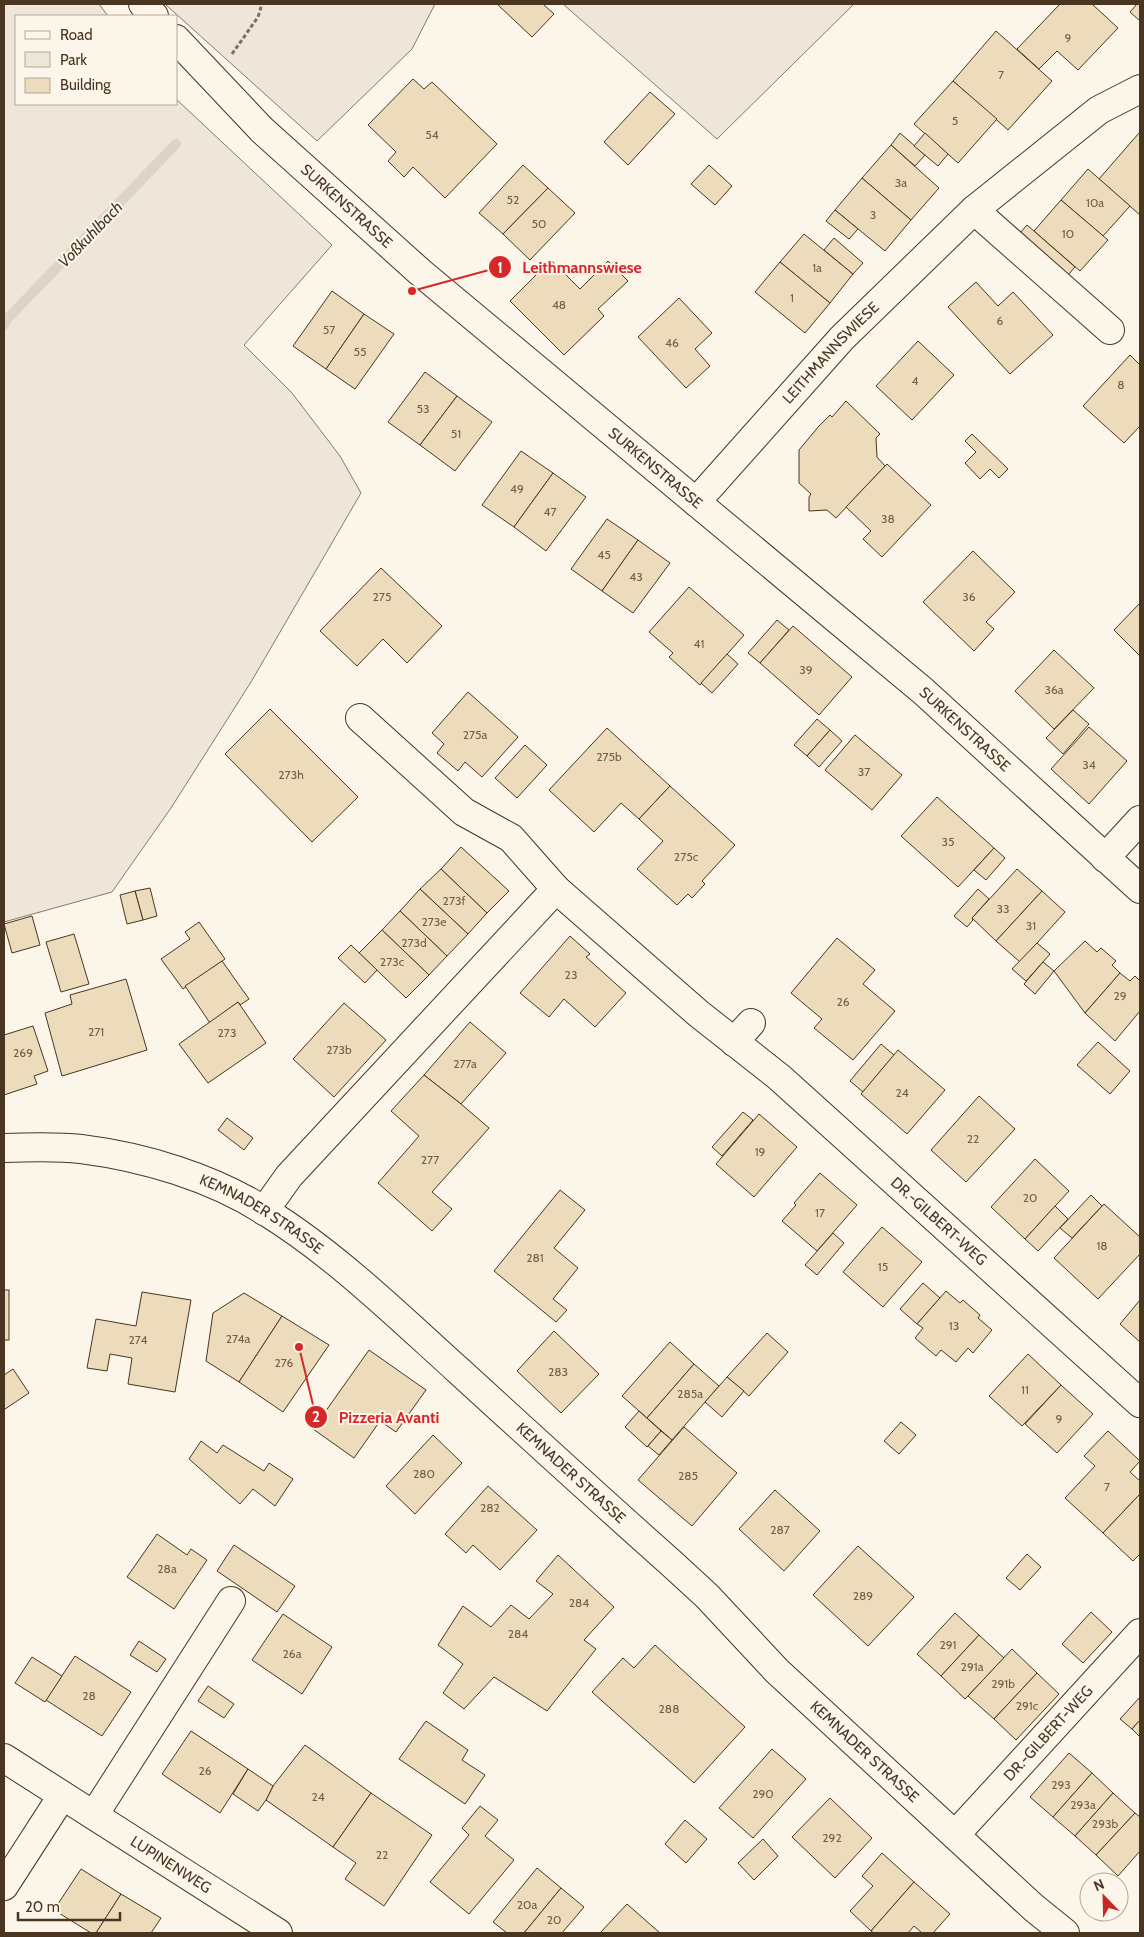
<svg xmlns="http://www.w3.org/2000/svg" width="1144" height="1937" viewBox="0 0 1144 1937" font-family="Cabin,sans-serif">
<rect width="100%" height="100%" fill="#fbf6e9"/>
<g fill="#ede6d9" stroke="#887966">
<path d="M4 4H99L108 16H16V104H176V99L332 245 244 345 292 393 340 456 361 493 251 682 171 808 112 892 4 922Z"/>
<path d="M165 4H435L412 49 317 141Z"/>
<path d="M563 4H854L717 139Z"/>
</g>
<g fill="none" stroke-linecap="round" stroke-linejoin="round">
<path stroke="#dcd4c6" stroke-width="10" d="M4 325 7 319 176 144"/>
</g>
<g fill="#ecdcbc" stroke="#4a3520">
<path d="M497 4H543L554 14 532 37Z"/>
<path d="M1060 4H1092L1118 28 1078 70 1057 51 1039 69 1017 49Z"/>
<path d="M1137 4H1140V21L1130 12Z"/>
<path d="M996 31 1052 81 1008 130 953 81Z"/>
<path d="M413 79 424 89 432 82 497 144 445 198 413 167 404 177 388 161 396 152 368 125Z"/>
<path d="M953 81 997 119 958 163 914 124Z"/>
<path d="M650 92 675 114 628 165 604 142Z"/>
<path d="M900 133 925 155 915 166 891 145Z"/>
<path d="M925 133 948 154 938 166 914 146Z"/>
<path d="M1139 133 1140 134V215L1099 179Z"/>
<path d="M891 145 939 188 911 220 862 178Z"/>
<path d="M523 165 548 188 503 234 479 213Z"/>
<path d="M709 165 732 186 715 205 691 184Z"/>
<path d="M1088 169 1130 206 1103 236 1061 200Z"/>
<path d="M862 178 911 220 885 251 835 210Z"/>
<path d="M548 188 575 213 530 260 503 234Z"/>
<path d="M1061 200 1108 240 1080 271 1034 231Z"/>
<path d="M835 210 858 229 849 239 826 221Z"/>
<path d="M1027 225 1075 267 1061 283 1013 241Z"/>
<path d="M804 234 853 274 830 303 780 262Z"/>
<path d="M834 238 863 263 853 274 824 250Z"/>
<path d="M551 260 580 289 608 261 628 281 598 309 604 316 564 355 510 301Z"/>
<path d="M780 262 830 303 805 333 755 292Z"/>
<path d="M976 282 998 306 1013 292 1053 335 1010 374 948 307Z"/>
<path d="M332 291 364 314 326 369 293 346Z"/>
<path d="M679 298 712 333 695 349 710 366 686 388 638 337Z"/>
<path d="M364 314 394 334 355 389 326 369Z"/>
<path d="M918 341 954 375 912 420 876 386Z"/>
<path d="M1130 355 1140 365V426L1124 443 1083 406Z"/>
<path d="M425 372 457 396 420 445 388 422Z"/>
<path d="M457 396 492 422 455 471 420 445Z"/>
<path d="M846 401 880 434 876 438 877 457 885 466 836 518 827 510 809 511V497L811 494 799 483V450L819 426 830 415 832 417Z"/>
<path d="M972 434 1008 469 999 478 990 469 980 479 965 463 976 452 965 441Z"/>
<path d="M521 451 553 473 514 527 482 505Z"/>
<path d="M887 464 931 505 882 557 863 539 871 531 846 507Z"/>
<path d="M553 473 586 497 546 551 514 527Z"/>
<path d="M607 519 638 540 602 591 571 569Z"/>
<path d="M638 540 670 563 633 613 602 591Z"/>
<path d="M973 551 1015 592 986 622 994 629 974 651 923 602Z"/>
<path d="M381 568 442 626 407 663 383 639 357 666 320 631Z"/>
<path d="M689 587 744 635 700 685 669 657 673 653 649 632Z"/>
<path d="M1140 603V656L1114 630Z"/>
<path d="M777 620 789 630 760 663 748 653Z"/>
<path d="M793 626 852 677 819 715 760 663Z"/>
<path d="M1054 650 1094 688 1054 729 1015 691Z"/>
<path d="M727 654 738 664 712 693 701 683Z"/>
<path d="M468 692 518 737 482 777 465 762 458 771 437 753 444 744 432 733Z"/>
<path d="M270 709 358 797 312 842 225 754Z"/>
<path d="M1073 710 1089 724 1063 754 1046 738Z"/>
<path d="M817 719 830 730 807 756 794 745Z"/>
<path d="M1089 727 1127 761 1089 804 1051 769Z"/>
<path d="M607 728 670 786 639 819 621 803 594 832 549 790Z"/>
<path d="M830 730 842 741 819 767 807 756Z"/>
<path d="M855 735 902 775 872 810 825 770Z"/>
<path d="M525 745 547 765 517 798 495 778Z"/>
<path d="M670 786 735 845 702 881 705 884 692 898 688 894 677 905 637 869 663 841 639 819Z"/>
<path d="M937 797 994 848 958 887 901 836Z"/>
<path d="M461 847 509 891 487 913 441 869Z"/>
<path d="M994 848 1005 858 986 880 974 870Z"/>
<path d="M441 869 487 913 468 934 420 889Z"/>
<path d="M1017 869 1042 891 996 941 972 918Z"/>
<path d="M150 888 157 916 143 920 135 891Z"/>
<path d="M420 889 468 934 447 956 400 911Z"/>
<path d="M978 889 989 899 972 918 973 920 967 927 954 916Z"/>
<path d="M135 891 143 920 127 924 120 895Z"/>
<path d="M1042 891 1065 912 1020 962 996 941Z"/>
<path d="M400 911 447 956 429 975 382 930Z"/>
<path d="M32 916 40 945 12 953 4 924Z"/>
<path d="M199 922 225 959 183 989 161 959 190 939 185 932Z"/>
<path d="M382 930 429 975 406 998 359 953Z"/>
<path d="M74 934 89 984 61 992 46 942Z"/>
<path d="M570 936 590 954 586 957 626 993 595 1027 564 999 549 1017 520 993Z"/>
<path d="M837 938 875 970 863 984 895 1011 853 1060 814 1028 822 1019 791 993Z"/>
<path d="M1085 941 1097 952 1101 948 1116 961 1112 965 1120 973 1085 1013 1054 971Z"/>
<path d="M1037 943 1050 954 1026 981 1012 969Z"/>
<path d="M351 945 377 970 365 983 338 958Z"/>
<path d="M222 961 249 999 240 1005 238 1002 210 1023 185 986Z"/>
<path d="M1043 962 1054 971 1035 994 1024 984Z"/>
<path d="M1120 973 1130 981 1135 976 1140 981V1011L1115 1041 1085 1013Z"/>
<path d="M126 979 147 1050 62 1076 45 1013 72 1004 70 995Z"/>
<path d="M238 1002 266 1043 208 1083 179 1044Z"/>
<path d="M344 1003 386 1040 334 1097 293 1059Z"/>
<path d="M470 1022 506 1053 461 1104 424 1075Z"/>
<path d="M33 1026 48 1071 34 1076 37 1084 4 1095V1035Z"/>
<path d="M1098 1042 1130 1071 1110 1094 1077 1065Z"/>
<path d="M881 1044 894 1055 863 1092 850 1081Z"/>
<path d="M898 1050 945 1090 907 1134 861 1094Z"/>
<path d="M424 1075 461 1104 489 1128 432 1192 452 1209 432 1231 378 1183 419 1136 391 1111Z"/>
<path d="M979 1096 1015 1129 966 1182 931 1150Z"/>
<path d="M743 1112 753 1120 722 1156 712 1147Z"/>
<path d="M759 1114 797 1147 754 1197 716 1164Z"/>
<path d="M227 1118 253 1138 244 1150 218 1130Z"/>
<path d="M1035 1159 1069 1191 1025 1239 991 1207Z"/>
<path d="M820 1173 857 1205 817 1251 782 1221 796 1205 794 1203Z"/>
<path d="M560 1190 585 1210 554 1248 578 1268 553 1299 567 1310 556 1322 494 1271Z"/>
<path d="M1091 1195 1102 1206 1072 1238 1060 1228Z"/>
<path d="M1104 1204 1140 1237V1254L1098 1299 1054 1258Z"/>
<path d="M1055 1206 1068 1219 1038 1251 1025 1239Z"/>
<path d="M882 1227 922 1262 883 1307 843 1272Z"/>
<path d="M833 1233 844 1243 817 1275 805 1265Z"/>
<path d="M923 1283 940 1298 917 1324 900 1309Z"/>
<rect x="4" y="1290" width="5" height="50"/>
<path d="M946 1291 960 1303 963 1300 980 1315 978 1318 992 1330 973 1353 968 1348 956 1362 941 1350 936 1356 915 1338 923 1328 917 1324Z"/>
<path d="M142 1292 191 1300 175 1392 128 1384 132 1358 110 1354 107 1371 87 1368 96 1319 136 1326Z"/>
<path d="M244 1293 282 1316 239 1382 206 1361 213 1313Z"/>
<path d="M1140 1300V1342L1120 1324Z"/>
<path d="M282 1316 329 1345 283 1412 239 1382Z"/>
<path d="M554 1331 599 1374 561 1413 517 1371Z"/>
<path d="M767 1333 788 1352 749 1396 727 1377Z"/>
<path d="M670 1342 694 1364 647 1418 622 1396Z"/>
<path d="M369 1350 426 1390 396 1432 380 1421 354 1458 313 1429Z"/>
<path d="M1028 1354 1061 1385 1022 1426 989 1396Z"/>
<path d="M694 1364 719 1386 672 1440 647 1418Z"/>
<path d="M13 1369 29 1393 5 1409 4 1407V1375Z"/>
<path d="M727 1377 744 1391 722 1417 705 1402Z"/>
<path d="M1061 1385 1093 1414 1057 1453 1025 1424Z"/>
<path d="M639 1411 661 1431 647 1447 625 1427Z"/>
<path d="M901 1422 916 1435 899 1454 884 1441Z"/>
<path d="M684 1427 737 1473 692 1526 638 1480Z"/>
<path d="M661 1431 672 1440 659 1455 648 1446Z"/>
<path d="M1108 1431 1140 1461 1130 1472 1140 1481V1494L1103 1533 1065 1498 1095 1466 1084 1456Z"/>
<path d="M433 1435 462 1463 415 1514 386 1486Z"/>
<path d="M201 1441 217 1453 223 1445 264 1471 269 1463 293 1479 275 1506 253 1489 240 1504 189 1459Z"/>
<path d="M488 1486 537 1530 500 1570 473 1545 466 1553 445 1534Z"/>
<path d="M775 1490 820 1531 784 1571 739 1529Z"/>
<path d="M1140 1494V1556L1139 1555 1133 1561 1103 1533Z"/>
<path d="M157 1534 187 1555 191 1549 207 1560 174 1609 127 1577Z"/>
<path d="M234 1545 295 1586 277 1612 217 1571Z"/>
<path d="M858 1546 914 1597 868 1646 813 1595Z"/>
<path d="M1027 1554 1041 1567 1020 1590 1006 1578Z"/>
<path d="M558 1555 614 1607 584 1640 596 1649 547 1711 494 1677 464 1709 443 1693 463 1664 438 1645 463 1606 491 1627 511 1605 529 1619 553 1594 536 1581Z"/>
<path d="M1091 1612 1112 1632 1083 1663 1062 1644Z"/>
<path d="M955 1613 979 1635 941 1676 917 1654Z"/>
<path d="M283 1614 332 1647 302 1694 252 1660Z"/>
<path d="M979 1635 1004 1658 965 1699 941 1676Z"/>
<path d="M139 1641 166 1659 157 1672 130 1655Z"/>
<path d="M655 1645 745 1727 694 1783 592 1692 623 1658 634 1668Z"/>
<path d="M1012 1649 1037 1673 994 1719 968 1696Z"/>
<path d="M75 1656 131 1692 102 1736 46 1700Z"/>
<path d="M32 1657 62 1676 45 1702 15 1683Z"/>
<path d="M1037 1673 1059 1694 1016 1740 994 1719Z"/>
<path d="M208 1686 234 1704 224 1718 198 1701Z"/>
<path d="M1140 1697V1720L1132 1729 1120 1719Z"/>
<path d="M1140 1720V1737L1132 1729Z"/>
<path d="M426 1721 468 1750 462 1760 485 1775 465 1804 399 1759Z"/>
<path d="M191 1731 248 1769 220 1813 162 1774Z"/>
<path d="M305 1745 371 1793 333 1847 266 1800 273 1786Z"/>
<path d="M772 1749 806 1779 753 1838 719 1808Z"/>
<path d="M1069 1753 1092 1773 1053 1817 1030 1797Z"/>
<path d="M248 1769 273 1786 266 1800 258 1811 233 1794Z"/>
<path d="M1092 1773 1113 1793 1075 1836 1053 1817Z"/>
<path d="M371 1793 432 1835 384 1906 345 1879 356 1863 333 1847Z"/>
<path d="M1113 1793 1135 1813 1096 1855 1075 1836Z"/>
<path d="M830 1798 872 1838 835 1878 792 1837Z"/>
<path d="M480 1806 498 1820 485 1836 514 1860 469 1914 430 1882 469 1835 462 1828Z"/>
<path d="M1135 1813 1140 1817V1851L1118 1876 1096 1855Z"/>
<path d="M685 1820 707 1839 686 1863 665 1844Z"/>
<path d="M763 1839 778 1856 754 1880 738 1863Z"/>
<path d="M882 1853 914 1882 871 1931 850 1911 873 1886 862 1876Z"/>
<path d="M537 1868 561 1888 524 1933H507L493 1922Z"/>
<path d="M81 1869 121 1894 96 1933H91L54 1910Z"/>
<path d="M914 1882 950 1914 933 1933H922L914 1926 908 1933H874L871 1931Z"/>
<path d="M561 1888 584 1907 562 1933H524Z"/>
<path d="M121 1894 161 1918 151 1933H96Z"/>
<path d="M627 1904 660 1933H600Z"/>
</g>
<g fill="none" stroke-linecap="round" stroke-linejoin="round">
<g stroke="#4a3520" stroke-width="30">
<g id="minor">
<path d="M143 4 154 16"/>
<path id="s1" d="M176 39 262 130 420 272 923 691 1140 889"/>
<path d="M974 210 1110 330"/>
<path id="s2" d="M696 502 842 338 974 210 1099 110 1140 89"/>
<path id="s3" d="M360 718 464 812 511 838 556 889 699 1014 779 1077 1140 1403"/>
<path d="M1105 858 1140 820"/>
<path d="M734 1042 751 1023"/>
<path d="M264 1211 289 1176 556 889"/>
<path id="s4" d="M4 1758 278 1933"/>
<path d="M94 1815 231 1601"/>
<path id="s5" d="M955 1835 1140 1633"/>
<path d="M4 1886 62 1796"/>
</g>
</g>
<g stroke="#4a3520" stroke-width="30">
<g id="major">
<path id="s6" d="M4 1148C29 1147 56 1146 81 1149 144 1157 211 1177 265 1211 336 1255 397 1315 459 1371 529 1435 599 1499 670 1562L707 1596 777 1671 1034 1908 1065 1933"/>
</g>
</g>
<path stroke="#7f6f5c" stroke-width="3" stroke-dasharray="4 2.5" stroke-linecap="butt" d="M232 54 258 17 262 4"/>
<use href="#minor" stroke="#fbf6e9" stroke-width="28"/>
<use href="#major" stroke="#fbf6e9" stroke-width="28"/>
</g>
<g text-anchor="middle" stroke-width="4" stroke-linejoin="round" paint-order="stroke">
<g font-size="12" fill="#725f47">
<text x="1068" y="42">9</text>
<text x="1001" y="79">7</text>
<text x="955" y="125">5</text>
<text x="432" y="139">54</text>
<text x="901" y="187">3a</text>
<text x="513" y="204">52</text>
<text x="1095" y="207">10a</text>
<text x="873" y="219">3</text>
<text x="539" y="228">50</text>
<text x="1068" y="238">10</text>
<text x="817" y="272">1a</text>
<text x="792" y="302">1</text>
<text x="559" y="309">48</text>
<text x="1000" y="325">6</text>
<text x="329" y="334">57</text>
<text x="672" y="347">46</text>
<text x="360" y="356">55</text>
<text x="915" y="385">4</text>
<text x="1121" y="389">8</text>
<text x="423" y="413">53</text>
<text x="456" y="438">51</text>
<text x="517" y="493">49</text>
<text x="550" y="516">47</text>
<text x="888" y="523">38</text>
<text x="604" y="559">45</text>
<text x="636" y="581">43</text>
<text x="382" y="601">275</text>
<text x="969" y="601">36</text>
<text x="699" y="648">41</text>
<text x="806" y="674">39</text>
<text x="1054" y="694">36a</text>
<text x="475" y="739">275a</text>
<text x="609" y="761">275b</text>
<text x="1089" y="769">34</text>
<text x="864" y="776">37</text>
<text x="291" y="779">273h</text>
<text x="948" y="846">35</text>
<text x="686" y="861">275c</text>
<text x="454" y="905">273f</text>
<text x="1003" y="913">33</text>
<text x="434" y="926">273e</text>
<text x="1031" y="930">31</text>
<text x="414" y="947">273d</text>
<text x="392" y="966">273c</text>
<text x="571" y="979">23</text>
<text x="1120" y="1000">29</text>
<text x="843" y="1006">26</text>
<text x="96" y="1036">271</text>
<text x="227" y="1037">273</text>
<text x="339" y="1054">273b</text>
<text x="23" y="1057">269</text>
<text x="465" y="1068">277a</text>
<text x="902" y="1097">24</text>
<text x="973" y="1143">22</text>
<text x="760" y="1156">19</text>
<text x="430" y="1164">277</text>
<text x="1030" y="1202">20</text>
<text x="820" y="1217">17</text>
<text x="1102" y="1250">18</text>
<text x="535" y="1262">281</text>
<text x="883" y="1271">15</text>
<text x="954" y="1330">13</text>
<text x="238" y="1343">274a</text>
<text x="138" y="1344">274</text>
<text x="284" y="1367">276</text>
<text x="558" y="1376">283</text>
<text x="1025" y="1394">11</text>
<text x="690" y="1398">285a</text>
<text x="1059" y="1423">9</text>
<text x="424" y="1478">280</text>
<text x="688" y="1480">285</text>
<text x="1107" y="1491">7</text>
<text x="490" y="1512">282</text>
<text x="780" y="1534">287</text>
<text x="167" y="1573">28a</text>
<text x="863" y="1600">289</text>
<text x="579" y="1607">284</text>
<text x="518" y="1638">284</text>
<text x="948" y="1649">291</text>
<text x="292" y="1658">26a</text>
<text x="972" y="1671">291a</text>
<text x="1003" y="1688">291b</text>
<text x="89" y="1700">28</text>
<text x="1027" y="1710">291c</text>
<text x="669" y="1713">288</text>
<text x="205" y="1775">26</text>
<text x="1061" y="1789">293</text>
<text x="763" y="1798">290</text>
<text x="318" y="1801">24</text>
<text x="1083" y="1809">293a</text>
<text x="1105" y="1828">293b</text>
<text x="832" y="1842">292</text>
<text x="382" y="1859">22</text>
<text x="527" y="1909">20a</text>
<text x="554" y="1924">20</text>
</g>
<g font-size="15" fill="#4a3520" stroke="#fbf6e9">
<text dy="5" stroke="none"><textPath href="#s1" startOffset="239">SURKENSTRASSE</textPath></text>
<text dy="5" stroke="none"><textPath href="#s2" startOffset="201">LEITHMANNSWIESE</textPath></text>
<text dy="5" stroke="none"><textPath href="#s1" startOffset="644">SURKENSTRASSE</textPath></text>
<text dy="5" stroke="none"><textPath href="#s1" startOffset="1049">SURKENSTRASSE</textPath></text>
<text dy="5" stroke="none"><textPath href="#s6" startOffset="271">KEMNADER STRASSE</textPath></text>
<text dy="5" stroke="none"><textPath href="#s3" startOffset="769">DR.-GILBERT-WEG</textPath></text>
<text dy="5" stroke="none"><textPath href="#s6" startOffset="676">KEMNADER STRASSE</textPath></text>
<text dy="5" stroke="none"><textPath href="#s5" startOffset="138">DR.-GILBERT-WEG</textPath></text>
<text dy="5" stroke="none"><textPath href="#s6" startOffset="1081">KEMNADER STRASSE</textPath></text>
<text dy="5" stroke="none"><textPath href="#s4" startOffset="198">LUPINENWEG</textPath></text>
</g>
<g font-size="16" font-style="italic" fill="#4a3520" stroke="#fbf6e9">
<text transform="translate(90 234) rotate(-46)" y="6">Voßkuhlbach</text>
</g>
</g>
<path fill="none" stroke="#d62828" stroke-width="2" d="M412 291L500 267M299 1347L316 1417"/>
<g fill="#d62828" stroke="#fbf6e9" stroke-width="2">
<circle cx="412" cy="291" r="5"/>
<circle cx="299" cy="1347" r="5"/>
<circle cx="500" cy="267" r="12"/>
<circle cx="316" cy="1417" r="12"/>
</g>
<g font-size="15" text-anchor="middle" font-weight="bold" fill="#fff">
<text x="500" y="273">1</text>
<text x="316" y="1422">2</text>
</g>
<g font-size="16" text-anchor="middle" font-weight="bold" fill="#d62828" stroke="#fbf6e9" stroke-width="4" stroke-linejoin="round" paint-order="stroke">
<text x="582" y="273">Leithmannswiese</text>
<text x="389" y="1423">Pizzeria Avanti</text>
</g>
<rect width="1144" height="1937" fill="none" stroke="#4a3520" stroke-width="10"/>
<rect x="15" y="15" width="162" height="90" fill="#fbf6e9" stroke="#b4a999"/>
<rect x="25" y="31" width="25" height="8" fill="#fbf6e9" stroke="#b4a999"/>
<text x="60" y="40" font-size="15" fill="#4a3520">Road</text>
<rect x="25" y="52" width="25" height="15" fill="#ede6d9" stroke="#b4a999"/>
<text x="60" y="65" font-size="15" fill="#4a3520">Park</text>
<rect x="25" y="78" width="25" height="15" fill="#ecdcbc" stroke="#b4a999"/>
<text x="60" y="90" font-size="15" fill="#4a3520">Building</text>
<g transform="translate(1104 1897) rotate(337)"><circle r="24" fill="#fbf6e9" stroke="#b4a999"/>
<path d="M0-4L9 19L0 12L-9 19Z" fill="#c62828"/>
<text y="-8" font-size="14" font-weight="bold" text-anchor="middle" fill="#4a3520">N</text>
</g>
<path d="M18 1912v8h102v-8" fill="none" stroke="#4a3520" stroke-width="2.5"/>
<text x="25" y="1912" font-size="15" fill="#4a3520" stroke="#fbf6e9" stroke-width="4" paint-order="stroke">20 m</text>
</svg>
